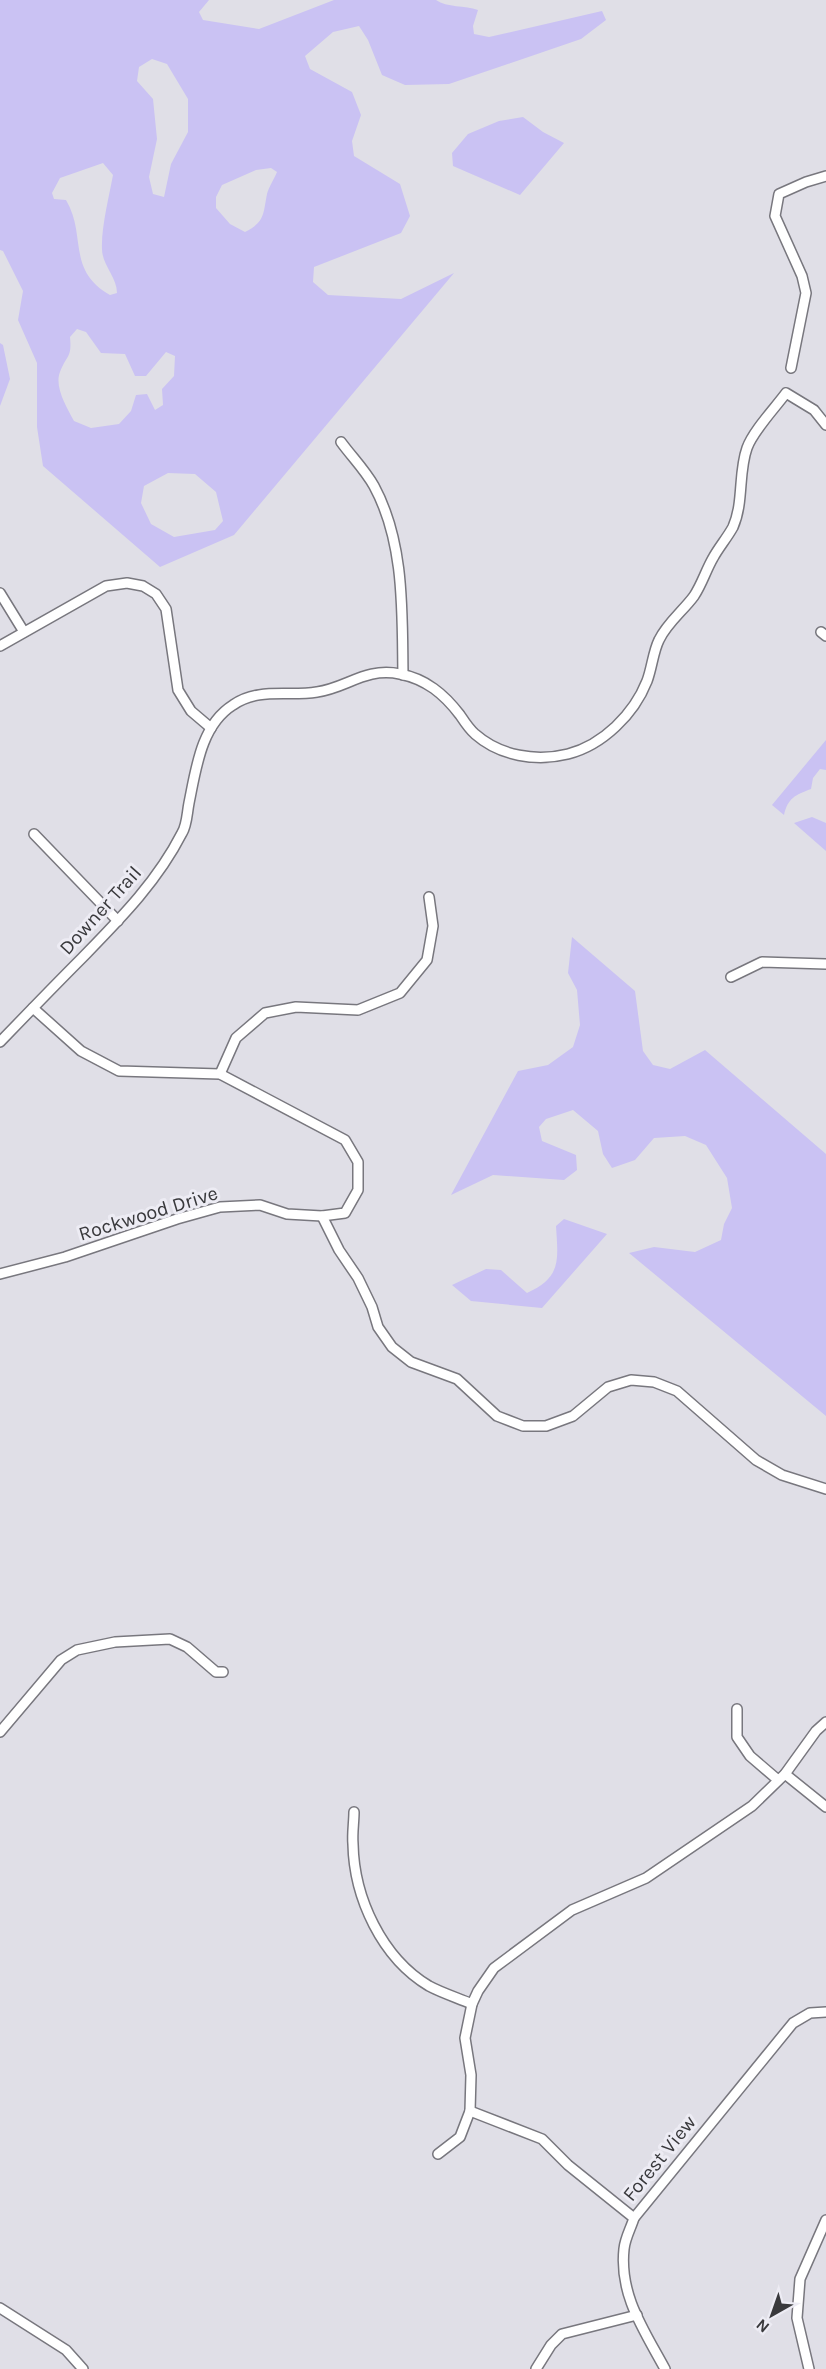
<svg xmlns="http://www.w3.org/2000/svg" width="826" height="2369" viewBox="0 0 826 2369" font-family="Karla,sans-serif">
<rect width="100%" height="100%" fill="#e0dfe7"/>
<g fill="#cac2f3" fill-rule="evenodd">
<path d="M0 0H209L199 12 203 20 259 29 334 0H436C447 8 465 5 478 10L473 26 474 34 489 37 602 11 606 20 581 39 449 84 405 85 382 75 368 40 359 26 333 32 305 56 310 69 352 92 361 115 352 141 354 156 400 184 410 216 401 233 314 267 313 282 328 295 401 299 454 273 234 535 160 567 43 466 37 427V363L18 320 23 291 3 251 0 250ZM152 59 167 64 188 99V132L171 164 164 197 153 194 149 177 157 139 153 99 137 81 139 67ZM103 163 113 175C109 197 101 228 102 249 102 265 117 277 117 293L110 295C66 270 87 235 66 200L54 199 52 193 60 178ZM271 168 277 172C274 179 269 187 267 194 263 214 265 222 245 232L230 224 216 208V197L222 185 256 170ZM77 329 86 332 101 353 125 354 135 376H146L166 352 175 356 174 376 162 389 163 405 155 410 147 394 136 395 131 411 119 424 91 428 74 421C67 408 54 387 60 372 67 354 72 358 70 337ZM168 473 195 474 216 492 223 521 215 530 174 537 151 524 141 503 144 486Z"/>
<path d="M523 117 543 132 564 143 520 195 453 166 452 153 468 134 499 121Z"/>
<path d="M0 343 3 345 10 379 0 406Z"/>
<path d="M826 740V770L820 769 813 778 811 789C795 795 788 798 784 815L772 805Z"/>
<path d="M812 817 826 823V851L794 823Z"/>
<path d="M572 937 635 991 643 1051 653 1065 670 1069 705 1050 826 1154V1416L629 1253 654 1247 695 1252 721 1240 724 1224 732 1208 727 1178 706 1145 685 1136 654 1138 635 1160 612 1168 603 1154 598 1131 573 1110 546 1119 539 1127 542 1141 576 1155 577 1170 564 1180 493 1175 451 1195 518 1071 548 1065 573 1047 580 1025 577 990 568 973Z"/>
<path d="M564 1219 607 1234 542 1308 471 1301 452 1285 486 1269 501 1270 527 1293C562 1277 558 1260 556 1226Z"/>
</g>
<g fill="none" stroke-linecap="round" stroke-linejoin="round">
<g stroke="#78777e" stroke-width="12">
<g id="minor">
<path d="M791 368 806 293 802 276 775 216 779 194 806 182 826 176"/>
<path d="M341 442C352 457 365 470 374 486 405 543 402 613 403 675"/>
<path d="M0 593 24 632"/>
<path d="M821 632 826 636"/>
<path d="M0 646 106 586 127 583 143 586 156 594 166 609 178 690 191 711 211 728"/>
<path d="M34 834 118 921"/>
<path d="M731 977 762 962 826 964"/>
<path d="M0 1042C27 1014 54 986 82 958 120 919 157 882 182 833 187 825 187 813 189 803 196 769 201 725 233 705 259 687 288 697 317 692 347 688 365 667 400 674 426 679 444 694 460 715 464 721 469 729 475 734 500 756 536 762 568 754 603 745 634 714 647 681 652 668 653 652 659 640 667 623 683 611 694 596 702 584 706 570 713 558 719 547 727 538 733 527 744 502 738 473 747 448 753 431 775 408 786 393L814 410 826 425"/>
<path d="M220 1074 236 1038 265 1013 296 1007 358 1010 400 993 427 960 433 926 429 897"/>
<path d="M322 1216 339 1250 358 1278 372 1307 378 1327 392 1347 411 1362 457 1379 497 1416 523 1426H546L573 1416 608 1387 631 1380 654 1382 677 1391 756 1460 782 1475 826 1489"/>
<path d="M0 1274 65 1257 177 1219 220 1207 260 1205 287 1214 322 1216 345 1213 358 1190V1162L345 1140 220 1074 119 1071 81 1051 33 1008"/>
<path d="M737 1709V1737L750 1756 778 1780"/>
<path d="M0 1732 61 1660 77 1650 115 1642 170 1639 187 1647 216 1672H223"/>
<path d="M785 1774 826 1807"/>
<path d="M354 1812C354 1822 352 1834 353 1844 354 1898 382 1958 429 1986 442 1993 458 1998 472 2004"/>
<path d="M470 2111 542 2139 568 2165 634 2218"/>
<path d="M438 2154 460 2137 470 2111 471 2075 465 2038 472 2004 478 1991 494 1968 572 1910 646 1878 752 1806 785 1774 816 1731 826 1722"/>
<path d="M0 2308 66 2350 83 2369"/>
<path d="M536 2369 551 2345 562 2334 637 2315"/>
<path d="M665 2369C644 2330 619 2295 624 2249 625 2238 631 2228 634 2218L793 2023 810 2013 826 2012"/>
<path d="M809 2369 797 2318 800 2279 826 2220"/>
</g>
</g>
<use href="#minor" stroke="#fff" stroke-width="9"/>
</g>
<g text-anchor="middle" stroke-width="6" stroke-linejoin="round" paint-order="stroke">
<g font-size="20" fill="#39393c" stroke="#edecf4">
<text transform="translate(100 910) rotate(-48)" y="7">Downer Trail</text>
<text transform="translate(148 1213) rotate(-17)" y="7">Rockwood Drive</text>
<text transform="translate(659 2158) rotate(-51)" y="7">Forest View</text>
</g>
</g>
<g transform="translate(772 2315) rotate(220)" stroke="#edecf4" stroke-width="4.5" paint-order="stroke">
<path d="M0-4.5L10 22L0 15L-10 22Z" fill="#39393c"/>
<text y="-9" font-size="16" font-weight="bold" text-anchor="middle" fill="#39393c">N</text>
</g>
</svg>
